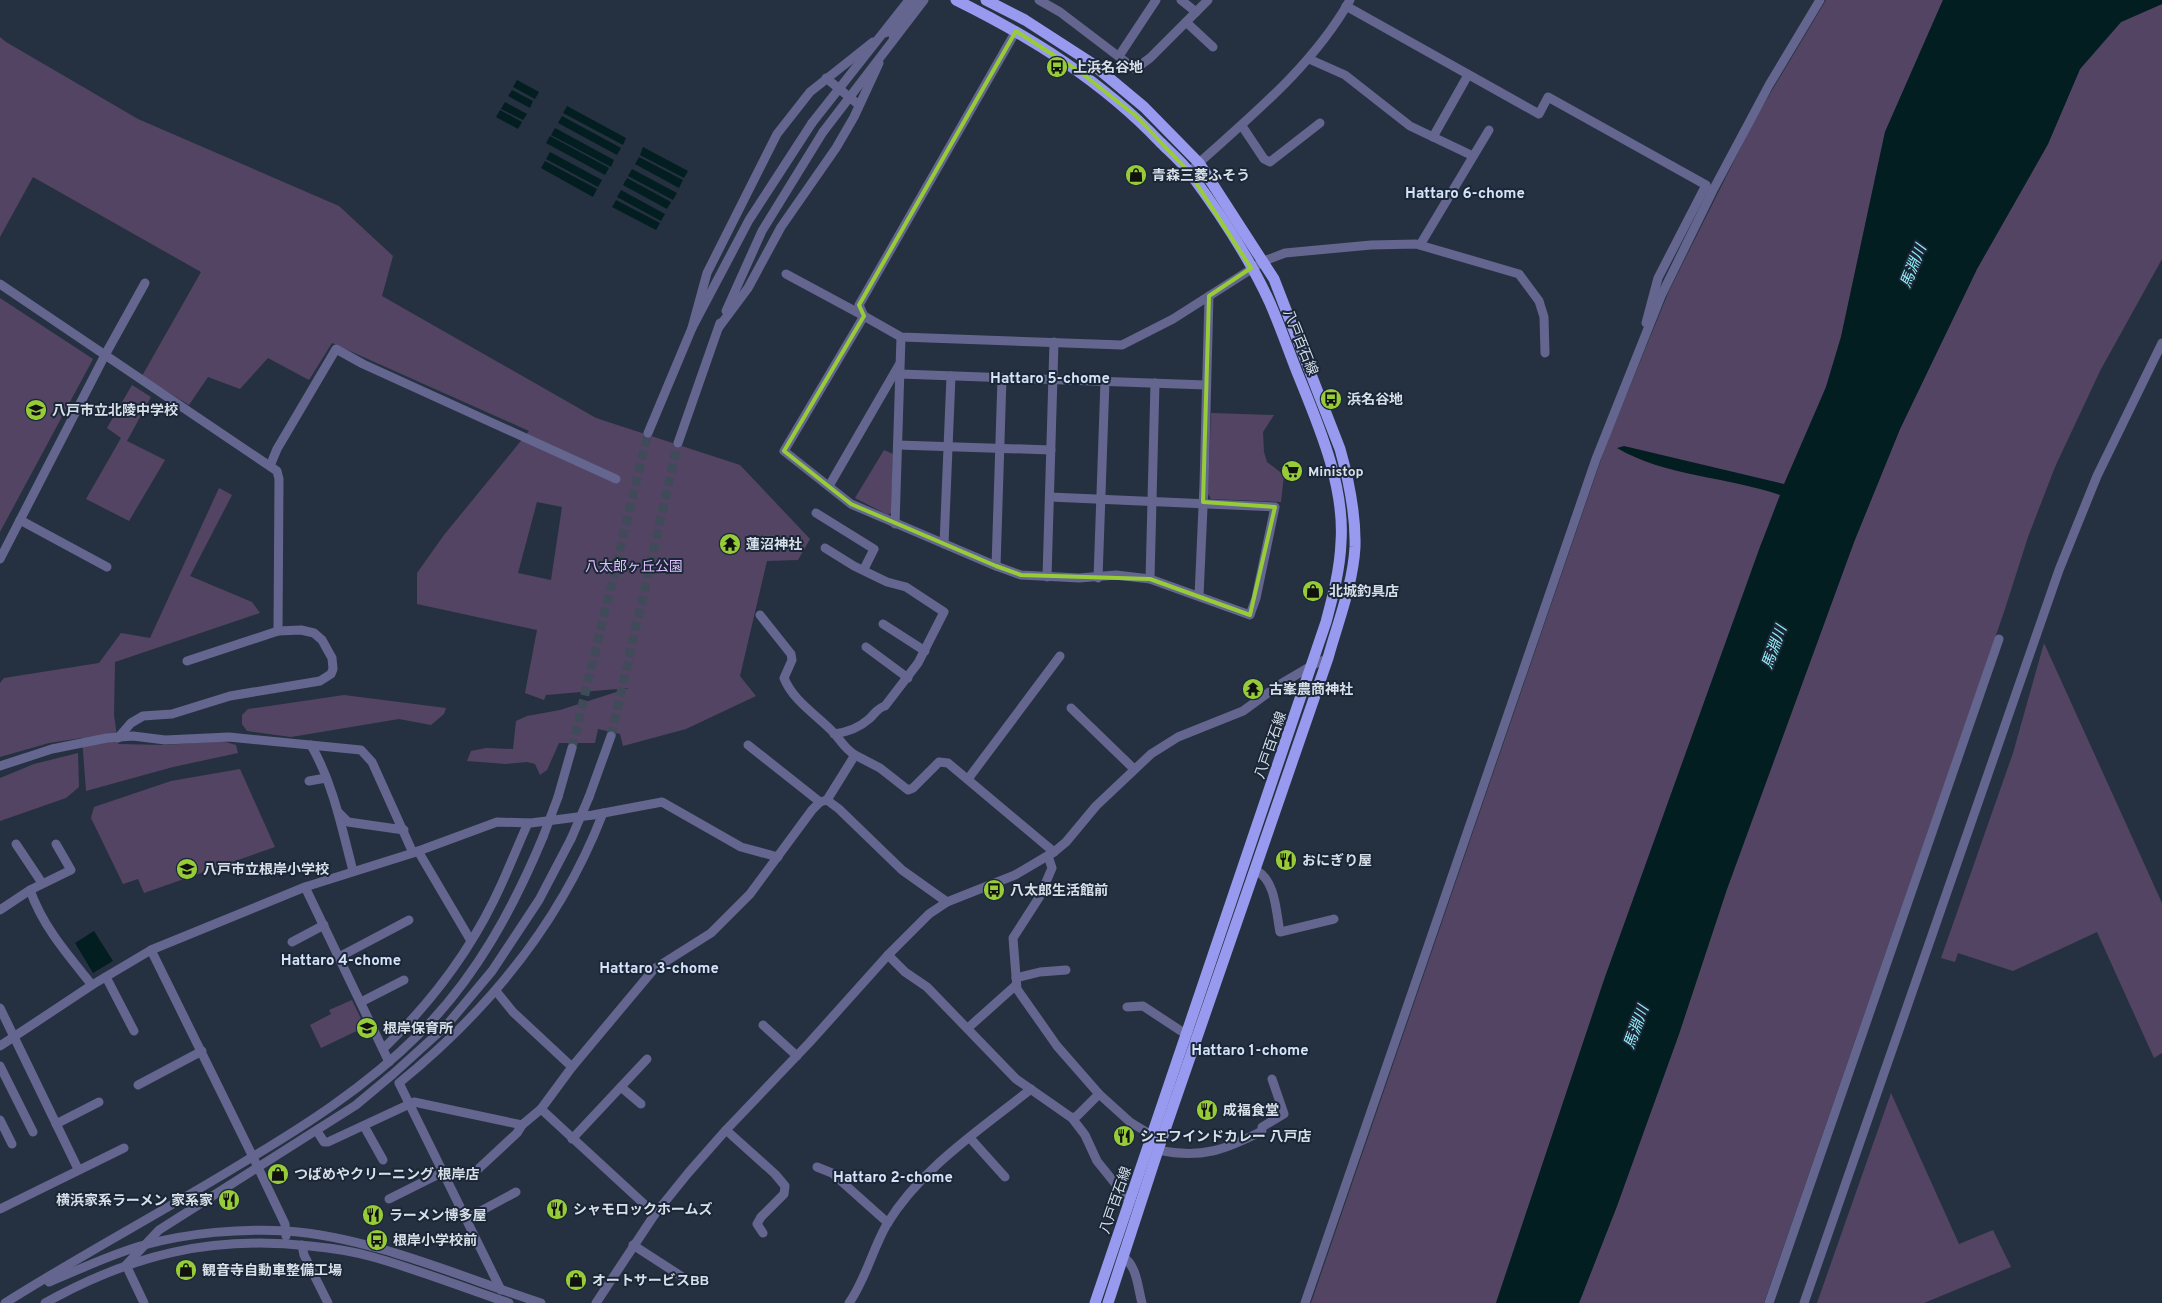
<svg xmlns="http://www.w3.org/2000/svg" width="2162" height="1303" viewBox="0 0 2162 1303" font-family="Overpass,'Noto Sans JP',sans-serif">
<rect width="100%" height="100%" fill="#253141"/>
<g fill="#544464" fill-rule="evenodd">
<path d="M1826 0H1943L1885 132 1841 337 1826 387 1760 547 1604 980 1496 1303H1311L1606 445 1669 291 1755 119Z"/>
<path d="M2162 4V259L2100 371 2055 467 2028 537 2004 612 1764 1303H1579L1617 1206 1679 1034 1727 889 1854 542 1900 429 1977 269 2048 144 2080 69 2121 22Z"/>
<path d="M0 37 6 42 138 119 339 206 393 256 382 296 596 418 740 465 810 539 798 560 767 561 740 676 756 696 686 729 623 746 620 734 598 729 595 743H559L547 770 540 775 535 764 527 762 506 764 467 761 471 751 486 748 513 749 516 721 527 716 560 710 629 688 546 695 544 700 525 693 537 630 417 604V573L444 535 529 431 332 343 309 380 268 358 240 389 208 377 189 405 142 376 201 272 33 177 0 237ZM537 502 562 507 551 580 518 573Z"/>
<path d="M0 298 93 359 0 532Z"/>
<path d="M132 385 151 397 127 441 165 460 129 521 86 499 121 438 107 428Z"/>
<path d="M1211 413 1274 415 1263 432 1264 452 1267 462 1284 475 1281 502 1211 499 1208 494Z"/>
<path d="M884 450 893 454 891 513 888 515 855 498Z"/>
<path d="M219 488 232 495 190 576 252 602 260 613 115 662 114 715 118 744 165 745 222 741 236 745 238 753 173 767 86 791 82 738 49 743 0 757V683L4 678 99 663 121 633 150 638Z"/>
<path d="M2044 643 2162 903V1053L2154 1058 2097 932 2013 971 1958 953 1955 962 1941 958 2013 753Z"/>
<path d="M344 695 446 708 444 714 431 725 399 719 291 737 247 731 242 724V715L248 709Z"/>
<path d="M78 753 79 787 66 798 0 821V778L34 764Z"/>
<path d="M240 769 275 847 144 893 138 879 123 884 91 818 94 807 171 781Z"/>
<path d="M352 1000 365 1027 321 1048 310 1025 331 1014 329 1010Z"/>
<path d="M1891 1093 1959 1244 1993 1230 2011 1267 1924 1303H1817Z"/>
</g>
<g fill="#031e20">
<path d="M1943 0H2162V4L2121 22 2080 69 2048 144 1977 269 1900 429 1854 542 1727 889 1679 1034 1617 1206 1579 1303H1496L1604 980 1760 547 1780 495C1728 477 1664 476 1617 448L1624 446 1784 484 1826 387 1841 337 1885 132Z"/>
<path d="M517 80 539 92 535 99 513 87Z"/>
<path d="M512 90 533 101 530 108 508 96Z"/>
<path d="M505 102 527 114 523 120 501 109Z"/>
<path d="M567 106 626 138 623 145 563 113Z"/>
<path d="M500 110 522 122 518 129 496 117Z"/>
<path d="M562 116 621 148 617 155 558 123Z"/>
<path d="M555 128 614 160 611 167 551 135Z"/>
<path d="M550 136 609 168 605 175 546 143Z"/>
<path d="M643 147 688 171 684 178 640 155Z"/>
<path d="M550 152 602 180 598 187 546 159Z"/>
<path d="M639 157 683 180 679 188 635 164Z"/>
<path d="M545 161 597 189 593 197 541 168Z"/>
<path d="M632 169 677 193 673 200 628 176Z"/>
<path d="M627 178 671 202 667 209 623 185Z"/>
<path d="M621 190 665 214 661 221 617 197Z"/>
<path d="M616 200 660 223 656 230 612 207Z"/>
<path d="M94 931 113 961 93 973 75 943Z"/>
</g>
<g fill="none" stroke-linecap="round" stroke-linejoin="round">
<g stroke="#404b5a" stroke-width="9" stroke-dasharray="9 4.5" stroke-linecap="butt">
<path d="M611 736 678 443"/>
<path d="M572 748 648 433"/>
</g>
<g stroke="#64668f" stroke-width="9">
<path d="M1039 0 1060 12 1135 69 1150 58 1196 12 1181 0"/>
<path d="M1346 6 1539 114 1548 97 1706 185 1658 278 1646 323"/>
<path d="M1196 12 1208 0"/>
<path d="M902 19 917 0"/>
<path d="M1186 22 1213 47"/>
<path d="M1016 31 859 305 864 316 901 337 1122 345 1173 319 1264 261 1285 253 1371 245 1416 244 1519 274 1539 301 1544 317 1545 353"/>
<path d="M885 33 902 19 893 36"/>
<path d="M1119 56 1156 0"/>
<path d="M1309 59 1345 75 1410 126 1473 156"/>
<path d="M826 78 859 105"/>
<path d="M1242 126 1264 159 1270 162 1320 123"/>
<path d="M1433 137 1468 75"/>
<path d="M1189 172C1247 119 1311 69 1350 0"/>
<path d="M1420 245 1489 130"/>
<path d="M786 274 864 316 784 451 851 504 996 566 1021 575 1079 578 1116 575 1150 579 1250 615 1256 598 1275 507 1050 497"/>
<path d="M0 284 277 471 279 479 278 631"/>
<path d="M726 311 762 231 823 132"/>
<path d="M719 327 748 288 781 227 836 148 854 117 879 63"/>
<path d="M692 328 707 273 777 134 810 92 873 42"/>
<path d="M900 374 1206 385"/>
<path d="M648 433 692 328 749 220 812 123"/>
<path d="M678 443 720 323"/>
<path d="M898 445 1051 450"/>
<path d="M270 466 277 449 336 349 363 364 616 479"/>
<path d="M829 486 899 365"/>
<path d="M816 513 874 549 864 569"/>
<path d="M20 520 107 567"/>
<path d="M895 524 901 337"/>
<path d="M944 544 951 376"/>
<path d="M825 548 854 566 887 582 906 587 944 612 918 663 885 706C877 708 875 714 869 719 859 728 848 732 834 734"/>
<path d="M0 559 105 355 145 283"/>
<path d="M996 566 1002 378"/>
<path d="M1047 577 1054 342"/>
<path d="M1098 578 1105 381"/>
<path d="M1150 579 1155 383"/>
<path d="M1199 596 1204 485 1209 296"/>
<path d="M760 615 791 654 792 660 784 678C793 701 817 715 834 733 841 741 845 749 855 755L827 800"/>
<path d="M883 624 925 651"/>
<path d="M866 647 908 678"/>
<path d="M1071 708 1134 769"/>
<path d="M118 738 131 723 143 716 172 714 230 696 320 681 331 674 333 669 332 658 322 640 314 633 301 630 278 631 187 661"/>
<path d="M311 745C333 783 342 829 353 871"/>
<path d="M748 745 820 802"/>
<path d="M855 755 880 768 908 790 913 788 939 762 948 763 1054 852"/>
<path d="M0 766 52 749 107 738 133 736 165 740 229 737 361 750 372 762 413 853"/>
<path d="M968 779 1060 656"/>
<path d="M309 781 326 778"/>
<path d="M558 797 572 748"/>
<path d="M589 797 611 736"/>
<path d="M338 812 348 822 404 830"/>
<path d="M16 844 42 883"/>
<path d="M418 851 471 941"/>
<path d="M1048 856 1052 868 1040 896 1013 938 1017 989 1057 1046 1099 1094 1130 1122 1153 1136"/>
<path d="M1255 870C1276 879 1276 913 1280 932L1334 919"/>
<path d="M305 887 389 1062"/>
<path d="M30 890C43 927 68 955 92 985"/>
<path d="M0 910 30 890 71 870 56 844"/>
<path d="M292 942 324 925"/>
<path d="M151 950 253 1157 285 1224 286 1236"/>
<path d="M888 955 905 972 927 987 1016 1079 1072 1118 1077 1116 1099 1094"/>
<path d="M339 957 409 920"/>
<path d="M106 977 134 1031"/>
<path d="M1016 978 1040 972 1066 970"/>
<path d="M496 991 513 1012 572 1067"/>
<path d="M361 1002 404 980"/>
<path d="M1127 1007 1143 1006 1181 1031 1188 1033"/>
<path d="M0 1008 78 1169"/>
<path d="M763 1025 797 1056"/>
<path d="M968 1028 1016 985"/>
<path d="M0 1046 92 985 151 950 305 887 413 853 497 822 531 823 593 815 662 802 741 847 778 857"/>
<path d="M383 1049C433 1001 474 946 502 883 511 863 519 843 528 823"/>
<path d="M0 1066 33 1132"/>
<path d="M138 1085 202 1051"/>
<path d="M621 1087 641 1104"/>
<path d="M1072 1118 1085 1135 1097 1161 1130 1202"/>
<path d="M0 1120 12 1144"/>
<path d="M56 1124 99 1102"/>
<path d="M364 1126 383 1160"/>
<path d="M726 1130 775 1174 785 1186 784 1194 761 1217 757 1224 763 1233"/>
<path d="M317 1131 324 1142H328L414 1102 522 1125 541 1109"/>
<path d="M970 1138 1005 1177"/>
<path d="M572 1139 647 1059"/>
<path d="M1158 1150C1201 1159 1225 1150 1262 1131V1127L1284 1114 1272 1079"/>
<path d="M817 1167 832 1173 888 1223"/>
<path d="M475 1172 517 1133 522 1125"/>
<path d="M389 1199 443 1172"/>
<path d="M0 1209 124 1148"/>
<path d="M655 1214 541 1109 572 1067 654 969 711 933 750 894 812 810 820 802 827 800 839 809 902 870 947 902"/>
<path d="M466 1219 516 1192"/>
<path d="M302 1245 304 1255 328 1303"/>
<path d="M633 1245 681 1276"/>
<path d="M1123 1257C1137 1265 1138 1289 1142 1303"/>
<path d="M49 1282C81 1269 111 1254 144 1245 188 1233 241 1228 287 1231 371 1237 461 1277 541 1303"/>
<path d="M501 1290 399 1083C489 1010 561 922 603 813"/>
<path d="M5 1303C81 1255 162 1212 239 1165 303 1127 366 1087 419 1034 475 979 513 909 543 837"/>
<path d="M45 1303C131 1255 211 1235 310 1246 331 1248 352 1251 373 1257 419 1270 464 1288 509 1303"/>
<path d="M144 1303 126 1265 159 1230 356 1105 393 1074 446 1026 492 971 539 900 571 839"/>
<path d="M596 1303 655 1214 689 1172 726 1130 809 1043 888 955 929 914 947 902 1015 875 1054 852 1066 842 1096 806 1151 754 1178 737 1243 711 1279 685 1313 665 1328 658"/>
<path d="M849 1303C866 1279 872 1250 887 1224 921 1168 981 1129 1031 1089"/>
<path d="M1305 1303 1596 459 1661 296 1713 190 1769 85 1820 0"/>
<path d="M1769 1303 1999 639"/>
<path d="M1804 1303 2059 570 2097 476 2162 343"/>
</g>
<g stroke="#989aef" stroke-width="11">
<path d="M956 0C1031 37 1102 81 1160 142 1170 152 1182 162 1190 173 1219 212 1250 259 1270 303 1280 326 1288 349 1297 372 1318 424 1345 485 1341 542 1340 569 1333 596 1326 622L1095 1303"/>
<path d="M986 0 1025 20 1090 62 1144 107 1199 163 1274 279 1340 449C1349 481 1356 513 1355 547 1353 584 1338 622 1328 658L1158 1150 1108 1303"/>
</g>
<g stroke="#64668f" stroke-width="9">
<path d="M812 123 909 0"/>
<path d="M823 132 924 0"/>
<path d="M543 837 558 797"/>
<path d="M571 839 589 797"/>
</g>
</g>
<path fill="none" stroke="#97cc39" stroke-width="4" stroke-linejoin="round" d="M1016 31 1080 72 1136 116 1189 172 1251 268 1209 296 1203 502 1275 507 1250 615 1150 579 1021 575 996 566 851 504 784 451 864 316 859 305Z"/>
<defs>
<g id="bus-disc" transform="scale(1.125)"><circle r="9.5" fill="#97cc39" stroke="#1b2737"/><path d="M-5-6H5V4H4V6H2V4H-2V6H-4V4H-5ZM-3.5-4V0h7V-4ZM-3.5 1.2v1.5H-2V1.2ZM2 1.2v1.5H3.5V1.2Z" fill="#111"/></g>
<g id="shop-disc" transform="scale(1.125)"><circle r="9.5" fill="#97cc39" stroke="#1b2737"/><path d="M-5-2.5h2.3a2.7 3.5 0 0 1 5.4 0H5L5.5 6h-11ZM-1.5-2.5h3a1.5 2.3 0 0 0-3 0Z" fill="#111"/></g>
<g id="school-disc" transform="scale(1.125)"><circle r="9.5" fill="#97cc39" stroke="#1b2737"/><path d="M0-5L7-2L0 1L-7-2ZM-4 1L0 2.5L4 1V4Q0 6-4 4Z" fill="#111"/></g>
<g id="supermarket-disc" transform="scale(1.125)"><circle r="9.5" fill="#97cc39" stroke="#1b2737"/><path d="M-6-5.5h2.5l.6 2H6L4.5 2H-2.5L-4.4-4H-6ZM-1.5 3.2a1.3 1.3 0 1 0 .1 0ZM3 3.2a1.3 1.3 0 1 0 .1 0Z" fill="#111"/></g>
<g id="temple-disc" transform="scale(1.125)"><circle r="9.5" fill="#97cc39" stroke="#1b2737"/><path d="M0-6L5-2H3V0L6.5 2.5H4V6H1.5V3h-3V6H-4V2.5H-6.5L-3 0V-2H-5Z" fill="#111"/></g>
<g id="restaurant-disc" transform="scale(1.125)"><circle r="9.5" fill="#97cc39" stroke="#1b2737"/><path d="M-5-6h1v4h1v-4h1v4h1v-4h1v5L-1.5 .5V6h-2V.5L-5-1ZM5-6V6H3V1.5H1.5Q1.5-4 5-6Z" fill="#111"/></g>
</defs>
<g fill-rule="evenodd">
<use href="#bus-disc" x="1057" y="67"/>
<use href="#shop-disc" x="1136" y="175"/>
<use href="#bus-disc" x="1331" y="399"/>
<use href="#school-disc" x="36" y="410"/>
<use href="#supermarket-disc" x="1292" y="471"/>
<use href="#temple-disc" x="730" y="544"/>
<use href="#shop-disc" x="1313" y="591"/>
<use href="#temple-disc" x="1253" y="689"/>
<use href="#restaurant-disc" x="1286" y="860"/>
<use href="#school-disc" x="187" y="869"/>
<use href="#bus-disc" x="994" y="890"/>
<use href="#school-disc" x="367" y="1028"/>
<use href="#restaurant-disc" x="1207" y="1110"/>
<use href="#restaurant-disc" x="1124" y="1136"/>
<use href="#shop-disc" x="278" y="1174"/>
<use href="#restaurant-disc" x="229" y="1200"/>
<use href="#restaurant-disc" x="557" y="1209"/>
<use href="#restaurant-disc" x="373" y="1215"/>
<use href="#bus-disc" x="377" y="1240"/>
<use href="#shop-disc" x="186" y="1270"/>
<use href="#shop-disc" x="576" y="1280"/>
</g>
<g text-anchor="middle" stroke-width="4" stroke-linejoin="round" paint-order="stroke">
<g font-size="14" font-weight="bold" fill="#d7dfe9" stroke="#1b2737" text-anchor="start">
<text x="1073" y="72">上浜名谷地</text>
<text x="1152" y="180">青森三菱ふそう</text>
<text x="1347" y="404">浜名谷地</text>
<text x="52" y="415">八戸市立北陵中学校</text>
<text x="1308" y="476">Ministop</text>
<text x="746" y="549">蓮沼神社</text>
<text x="1329" y="596">北城釣具店</text>
<text x="1269" y="694">古峯農商神社</text>
<text x="1302" y="865">おにぎり屋</text>
<text x="203" y="874">八戸市立根岸小学校</text>
<text x="1010" y="895">八太郎生活館前</text>
<text x="383" y="1033">根岸保育所</text>
<text x="1223" y="1115">成福食堂</text>
<text x="1140" y="1141">シェフインドカレー 八戸店</text>
<text x="294" y="1179">つばめやクリーニング 根岸店</text>
<text x="213" y="1205" text-anchor="end">横浜家系ラーメン 家系家</text>
<text x="573" y="1214">シャモロックホームズ</text>
<text x="389" y="1220">ラーメン博多屋</text>
<text x="393" y="1245">根岸小学校前</text>
<text x="202" y="1275">観音寺自動車整備工場</text>
<text x="592" y="1285">オートサービスBB</text>
</g>
<g font-size="14" fill="#d7dfe9" stroke="#1b2737">
<text transform="translate(1301 342) rotate(68)" y="5">八戸百石線</text>
<text transform="translate(1270 745) rotate(-71)" y="5">八戸百石線</text>
<text transform="translate(1115 1200) rotate(-71)" y="5">八戸百石線</text>
</g>
<g font-size="14" fill="#debffd" stroke="#1b2737">
<text x="634" y="571">八太郎ヶ丘公園</text>
</g>
<g font-size="15" font-weight="bold" fill="#d4e3f9" stroke="#1b2737">
<text x="1465" y="198">Hattaro 6-chome</text>
<text x="1050" y="383">Hattaro 5-chome</text>
<text x="341" y="965">Hattaro 4-chome</text>
<text x="659" y="973">Hattaro 3-chome</text>
<text x="1250" y="1055">Hattaro 1-chome</text>
<text x="893" y="1182">Hattaro 2-chome</text>
</g>
<g font-size="15" font-style="italic" fill="#91eff9" stroke="#1b2737">
<text transform="translate(1913 266) rotate(-68)" y="5">馬淵川</text>
<text transform="translate(1774 647) rotate(-70)" y="5">馬淵川</text>
<text transform="translate(1636 1027) rotate(-70)" y="5">馬淵川</text>
</g>
</g>
</svg>
